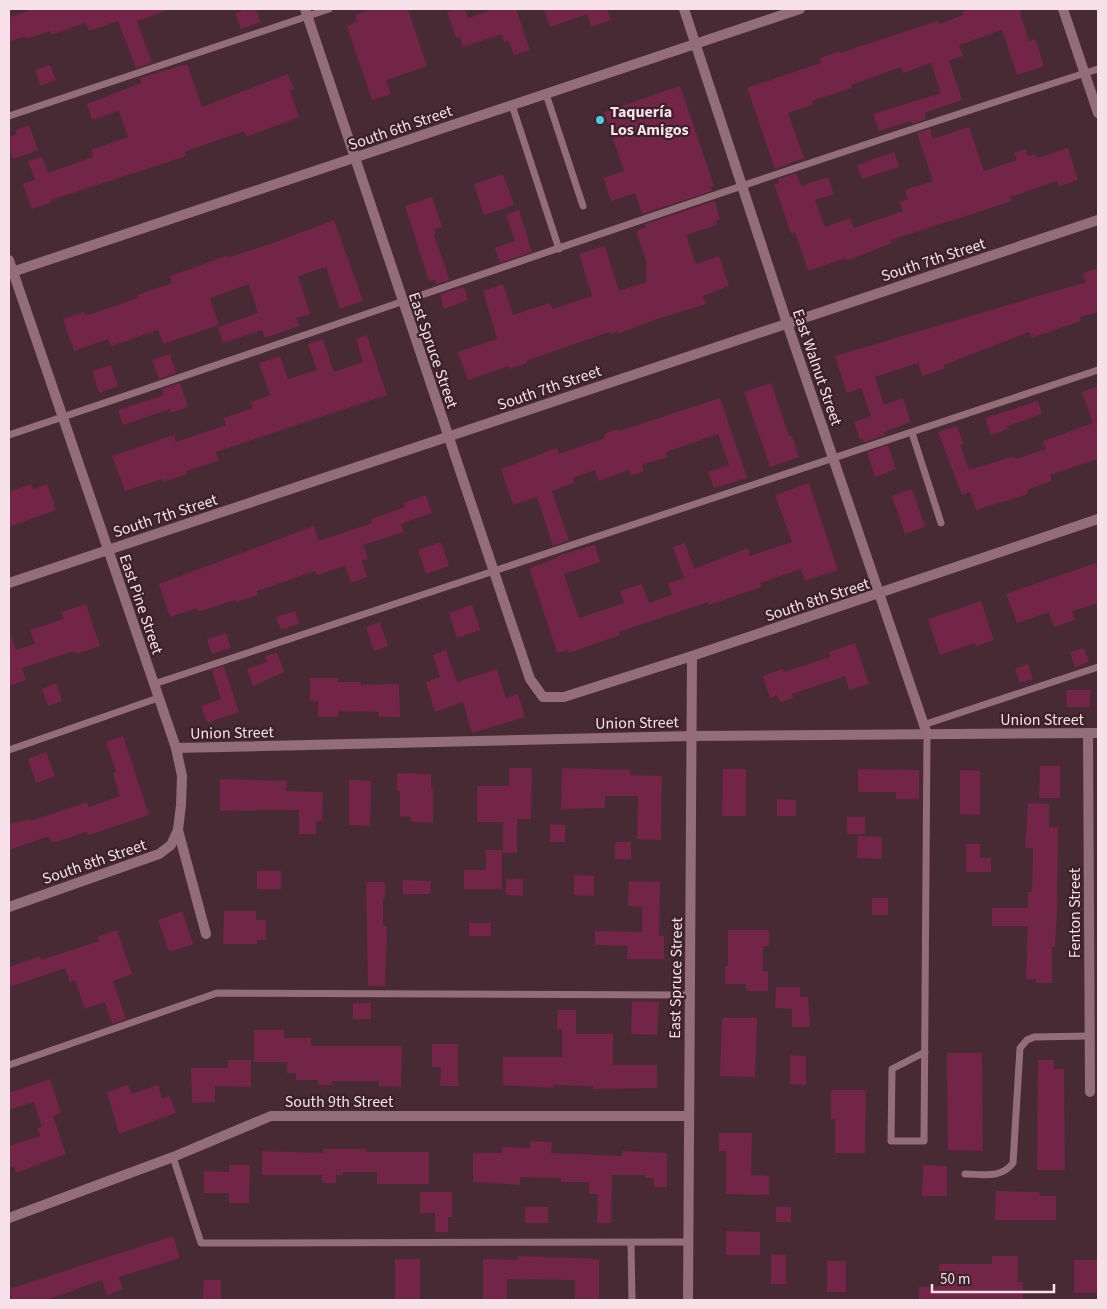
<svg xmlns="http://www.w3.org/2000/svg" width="1107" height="1309" viewBox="0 0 1107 1309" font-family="'Source Sans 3',sans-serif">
<rect width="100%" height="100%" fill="#472a34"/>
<g fill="#722546">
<path d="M34 9H165L166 11 137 21 152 63 136 68 118 21 89 31 86 23 51 35 50 31 26 39 25 36 9 42V17Z"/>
<path d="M248 9H256L261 22 241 29 235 13Z"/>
<path d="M372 9H408L427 66 386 80 391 94 372 100 347 26 357 22 355 15Z"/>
<path d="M458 9H465L468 18 495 9H516L530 50 514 55 509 41 504 42 502 34 463 47 460 37 456 38 447 12Z"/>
<path d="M544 9H607L611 20 591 27 587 14 550 27Z"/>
<path d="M971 9H1019L1029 41 1035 39 1044 66 1017 75 1002 30 959 45 963 56 949 61 962 100 924 113 926 119 912 124 911 121 879 131 873 114 941 93 931 63 903 73 901 67 851 85 852 88 812 101 813 105 788 113 804 158 775 169 747 88 821 63 820 58 840 51V53L937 21 939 24 963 15 962 12Z"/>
<path d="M187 64 202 107 288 74 294 89 290 90 299 117 246 137 244 131 195 148 185 152 186 156 51 200 52 202 32 209 23 184 35 180 28 161 42 157 48 173 93 157 91 150 128 137 119 111 92 120 87 104 141 83 140 78Z"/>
<path d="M50 65 56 80 40 86 35 70Z"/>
<path d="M680 86 714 186 710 187 712 191 642 214 635 193 611 201 603 178 624 171 604 112Z"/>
<path d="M29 125 38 150 13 159 9 147V137L17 134 16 130Z"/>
<path d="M969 127 984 171 1017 160 1014 153 1026 149 1028 156 1035 154 1037 158 1068 148 1078 180 1059 186 1057 181 1010 197 1012 201 891 240 892 243 846 261 845 258 808 271 795 232 791 234 774 184 779 183 778 179 796 173 801 186 828 177 834 194 815 200 825 227 850 218 854 228 903 211 899 202 908 199 905 190 933 181 917 133 930 129 933 139Z"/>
<path d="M894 152 899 167 862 179 857 165Z"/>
<path d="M503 174 514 205 484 215 474 184Z"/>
<path d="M432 197 442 227 435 229 436 234 434 235 450 280 436 284 435 280 429 281 405 206Z"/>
<path d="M715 201 720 219 716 221 717 225 686 235 696 264 719 256 729 286 703 296 706 304 654 320 618 334V331L610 334 609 332 526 361 527 363 509 369V366L468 380 458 352 497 339 483 291 503 284 513 315 550 303 552 309 592 296 579 254 605 246 619 291 646 282V260L636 231 646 227 645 224Z"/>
<path d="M519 210 532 252 500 263 495 248 515 241 506 215Z"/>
<path d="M334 220 363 301 340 309 326 267 298 276 310 314 296 318 299 326 265 338 262 330 223 343 218 327 258 313 249 284 210 298 219 325 163 344 158 330 111 346 108 339 74 351 63 319 84 312 85 316 138 298 137 295 172 283 170 276 226 256 227 258 273 243Z"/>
<path d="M1098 268V312L1080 317 1081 321 1031 338 1029 332 944 365 945 368 922 376 918 363 875 377 884 405 903 398 911 422 884 432 885 435 864 442 863 439 860 440 854 422 871 416 861 388 847 393 835 356 1086 282 1083 273Z"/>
<path d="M464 287 468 300 444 309 440 294Z"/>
<path d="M367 335 387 395 216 452 218 461 186 471 187 474 163 482 162 479 125 491 112 456 174 435 176 442 226 425 223 418 253 408 251 402 270 395 259 363 280 356 288 379 317 370 308 344 323 339 334 372 363 362 356 339Z"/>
<path d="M170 354 176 373 159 379 152 360Z"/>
<path d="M111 365 118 386 99 393 92 371Z"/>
<path d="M180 383 188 407 171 413 170 409 123 425 118 410 164 395 162 389Z"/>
<path d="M771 383 789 436H792L799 457 770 467 744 392Z"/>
<path d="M1098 386V459L1050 475 1052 481 1027 490 1028 494 976 510 970 492 962 495 938 432 957 426 964 444 960 445 969 470 1015 456 1016 459 1046 449 1043 441 1093 423 1082 392Z"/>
<path d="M720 398 747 478 714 488 708 472 729 465 718 434 666 452 667 457 642 465 644 471 631 476 629 470 598 481 595 470 573 478 574 483 552 491 569 540 553 546 537 497 513 505 501 469 557 448 559 454 605 438 604 434 618 429 619 431Z"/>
<path d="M1038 401 1042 414 1007 426 1008 429 991 435 985 418Z"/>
<path d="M888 445 896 469 875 477 867 452Z"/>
<path d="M809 483 838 570 805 581 801 569 760 583 761 587 727 599 709 605 708 602 619 632 620 635 569 653 568 650 557 653 529 568 557 558V556L595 545 600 562 564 574 579 618 624 603 620 591 642 584 649 603 672 595 668 583 684 578 673 547 685 543 694 569 748 548 750 556 792 542 775 495Z"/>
<path d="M31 484 33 489 47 484 56 510 9 527V492Z"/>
<path d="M912 489 925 527 905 534 892 496Z"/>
<path d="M426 495 432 513 401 524 404 532 363 545 368 559 362 561 367 577 351 583 345 566 317 575 315 571 257 591 258 595 236 602 235 600 198 612 197 608 170 617 159 584 314 526 319 541 372 523 371 519 405 507 403 503Z"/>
<path d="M441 542 449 566 426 574 418 550Z"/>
<path d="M1096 563 1098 571V603L1072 611 1075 620 1054 627 1049 612 1017 623 1006 594Z"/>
<path d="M981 601 994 640 976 646 975 643 940 655 928 619Z"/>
<path d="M86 604 100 646 76 654 74 651 22 668 26 680 9 686V635H11L16 650 35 644 30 630 64 619 61 612Z"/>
<path d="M472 605 480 630 457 638 449 613Z"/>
<path d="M295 611 299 624 281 630 276 617Z"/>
<path d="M380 622 388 646 374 651 366 627Z"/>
<path d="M226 633 231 648 212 654 207 639Z"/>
<path d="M855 643 869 684 849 690 845 676 792 694 793 698 780 702 777 695 770 698 763 676 783 669 784 672 830 657 829 652Z"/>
<path d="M1084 648 1089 662 1075 667 1070 652Z"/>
<path d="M446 650 457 682 497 669 506 698 518 694 525 717 472 733 463 702 435 712 426 682 440 677 433 655Z"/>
<path d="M277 653 284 672 253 686 247 669 267 662 265 656Z"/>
<path d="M1028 664 1033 679 1020 683 1015 669Z"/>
<path d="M224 666 239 712 207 723 201 706 221 699 212 670Z"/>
<path d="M310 678H338V682H361V685L399 684 400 717H379V712L338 711V717H318V701H310Z"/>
<path d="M56 683 62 701 48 706 42 689Z"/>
<path d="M1066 690H1090V707H1067Z"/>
<path d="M123 736 149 815 88 835 87 832 52 843 49 836 9 850V824L30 819V821L87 802 88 807 120 796 113 773 116 772 106 742Z"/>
<path d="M46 752 55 776 36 783 28 759Z"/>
<path d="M1040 766H1060V798H1039Z"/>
<path d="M509 768H532L531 819H517V853H503V822H477V786H509Z"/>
<path d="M562 768 630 770V775L662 776 661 840 637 839 638 796H605V808L561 809Z"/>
<path d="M723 769H746V816H722Z"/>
<path d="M858 769 919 770V799H896V792H858Z"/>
<path d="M960 770 980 771V815L960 814Z"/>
<path d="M397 773 431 774V787H433V823L411 822V817L400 816V791H397Z"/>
<path d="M220 779 287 781 286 791 323 792 322 821H316V834H299V810L220 811Z"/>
<path d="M349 780 371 781 370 826 349 825Z"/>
<path d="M777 799 796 800V816H777Z"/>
<path d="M1028 803 1049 804V827H1058L1057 912 1055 947H1052V983H1036V979H1026L1028 926H992V908H1028V892H1032L1033 848H1025Z"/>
<rect x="847" y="817" width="18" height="17"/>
<path d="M550 824 565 825V842H550Z"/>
<path d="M858 836 882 837V859L857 858Z"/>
<rect x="615" y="842" width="16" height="17"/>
<path d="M966 844H980V858H991V872H966Z"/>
<path d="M486 850H502V889H464V870H486Z"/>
<rect x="257" y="871" width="24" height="18"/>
<path d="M574 875 594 876V896L574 895Z"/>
<path d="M506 879H523V896L506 895Z"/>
<path d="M403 880 431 881 430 894H403Z"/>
<path d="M629 881 660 882 659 936H664V959H627L628 946 595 945V931L642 932V907L628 906Z"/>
<path d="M366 882H385V898H383V926H387L385 986H368Z"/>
<rect x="872" y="898" width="16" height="17"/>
<path d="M182 911 193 944 169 952 158 920Z"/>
<path d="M224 911H256V920H266V940H257V944H223Z"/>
<rect x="469" y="923" width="22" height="13"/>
<path d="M117 930 132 974 113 981 126 1019 112 1024 105 1002 85 1009 75 980 70 982 65 968 9 987V967L40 956 41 960 99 941 97 937Z"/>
<path d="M728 930H769V946H763V971H768V991H746V984H725V966H728Z"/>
<path d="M776 987H800V997H808L810 1027H792V1009L775 1008Z"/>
<path d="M632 1001 659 1002 657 1035 631 1034Z"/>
<rect x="353" y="1003" width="18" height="16"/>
<path d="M558 1010H576V1034H613V1065H657V1088L593 1089V1086L553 1085V1088L503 1085V1057H562V1029H557Z"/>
<path d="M722 1018H757L755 1077 720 1076Z"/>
<path d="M254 1030H284V1038H311V1046H402L401 1087 379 1086V1081H332V1085H318V1080H296V1073H287V1062H254Z"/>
<path d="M432 1044H458V1086H440L441 1067H432Z"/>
<path d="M947 1053H982L983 1151 948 1150Z"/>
<path d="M790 1055 806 1056V1085L790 1084Z"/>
<path d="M228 1060H251V1087L215 1086V1102L192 1103 191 1068H228Z"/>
<path d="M1038 1060H1054V1069H1064L1065 1170H1037Z"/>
<path d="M50 1079 61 1113 53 1116 66 1154 16 1173 14 1166 9 1168V1146L40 1136 37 1128 42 1127 34 1102 9 1110V1093Z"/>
<path d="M128 1085 131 1094 158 1085 162 1099 170 1096 176 1113 119 1134 107 1092Z"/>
<path d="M831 1090H866L865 1153H835V1119H831Z"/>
<path d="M719 1133H752L751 1175 769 1176V1195L726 1194V1151H719Z"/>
<path d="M530 1141 552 1142 551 1153 622 1156V1151L667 1153V1187H654V1178H645V1175H612L611 1223H597L598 1194H589V1182H561V1178L520 1177V1185L473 1182V1153H502V1147L530 1148Z"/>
<path d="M323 1149H366V1152H429V1184H377V1172H343V1175H336V1183H322V1175H262V1151L323 1153Z"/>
<path d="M229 1165H250L249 1203H229V1193H204V1171L229 1172Z"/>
<path d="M923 1165 947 1166V1196H922Z"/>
<path d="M996 1191 1040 1192 1039 1196H1056V1220H995Z"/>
<path d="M420 1192H452V1217H448V1232H435V1213H420Z"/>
<rect x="525" y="1207" width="23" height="16"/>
<rect x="776" y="1207" width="15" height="15"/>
<path d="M726 1231 760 1232V1255H726Z"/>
<path d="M173 1236 180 1258 119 1277 123 1289 107 1295 102 1280 47 1300H12L9 1289Z"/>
<path d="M771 1254 786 1255V1284H771Z"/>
<path d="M517 1256 599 1259V1300H575V1280L507 1279V1300H483V1259L517 1260Z"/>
<path d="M992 1256H1018V1282H1023V1300H919V1287H939V1264H992Z"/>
<rect x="395" y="1259" width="25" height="41"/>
<rect x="1074" y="1260" width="24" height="33"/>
<rect x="827" y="1261" width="19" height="31"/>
<path d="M204 1280H221V1300H203Z"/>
</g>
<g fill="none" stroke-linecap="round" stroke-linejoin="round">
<g stroke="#936d79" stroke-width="7">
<path d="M546 94 583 206"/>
<path d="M512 105 559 249"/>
<path d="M9 116 329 9"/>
<path d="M912 433 941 523"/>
<path d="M9 435C372 314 733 185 1098 69"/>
<path d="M154 684 1098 370"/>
<path d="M923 725 1098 667"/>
<path d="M9 750 158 698"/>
<path d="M925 1052 892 1069 891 1141H924L927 734"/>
<path d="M9 1065 217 993 689 995"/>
<path d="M173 1157 201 1243 688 1242"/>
<path d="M965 1174C983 1174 1001 1179 1013 1163L1020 1048 1027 1040 1034 1037 1089 1036"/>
<path d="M631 1243 632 1300"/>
</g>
<g stroke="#936d79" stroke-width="10">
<path d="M305 9 530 679 543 697H564L692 656 1098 519"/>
<path d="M9 260 176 748 182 776 181 805 178 830 206 934"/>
<path d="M9 583 1098 220"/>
<path d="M1088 733 1090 1092"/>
<path d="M176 748 692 736 1098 733"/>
<path d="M9 907 159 854 171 845 178 830"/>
<path d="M9 1218 173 1157 271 1116H688"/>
<path d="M688 1300 692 656"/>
</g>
<g stroke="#936d79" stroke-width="10">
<path d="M684 9 787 323 927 734"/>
<path d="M1063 9 1098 113"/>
<path d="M9 273 800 9"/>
</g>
</g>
<circle fill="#53cbdb" stroke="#3c202a" stroke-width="2" cx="600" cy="120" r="5"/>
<g text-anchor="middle" stroke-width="4.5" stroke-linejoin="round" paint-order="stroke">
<g font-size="16" font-weight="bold" fill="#f5e1e7" stroke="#3c202a" text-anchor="start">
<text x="610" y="117">Taquería<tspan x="610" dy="18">Los Amigos</tspan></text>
</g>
<g font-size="16" fill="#f5e1e7" stroke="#3c202a">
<text transform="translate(400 127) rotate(-19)" y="6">South 6th Street</text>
<text transform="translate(933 259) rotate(-18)" y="6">South 7th Street</text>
<text transform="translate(434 350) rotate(71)" y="6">East Spruce Street</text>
<text transform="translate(818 367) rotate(71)" y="6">East Walnut Street</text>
<text transform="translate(549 387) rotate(-19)" y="6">South 7th Street</text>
<text transform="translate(165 515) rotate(-18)" y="6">South 7th Street</text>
<text transform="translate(817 599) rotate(-18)" y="6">South 8th Street</text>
<text transform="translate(142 604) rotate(71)" y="6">East Pine Street</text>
<text x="1042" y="725">Union Street</text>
<text transform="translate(637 722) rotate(-1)" y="6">Union Street</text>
<text transform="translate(232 732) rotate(-1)" y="6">Union Street</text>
<text transform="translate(94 861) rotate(-19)" y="6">South 8th Street</text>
<text transform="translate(1074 913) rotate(-90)" y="6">Fenton Street</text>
<text transform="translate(675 978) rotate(-89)" y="6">East Spruce Street</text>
<text x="339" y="1107">South 9th Street</text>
</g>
</g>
<rect width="1107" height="1309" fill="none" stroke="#f5e1e7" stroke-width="20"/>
<path d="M932 1284v8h122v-8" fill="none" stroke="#f5e1e7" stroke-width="2.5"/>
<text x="940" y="1284" font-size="15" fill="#f5e1e7" stroke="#3c202a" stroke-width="4" paint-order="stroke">50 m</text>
</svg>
